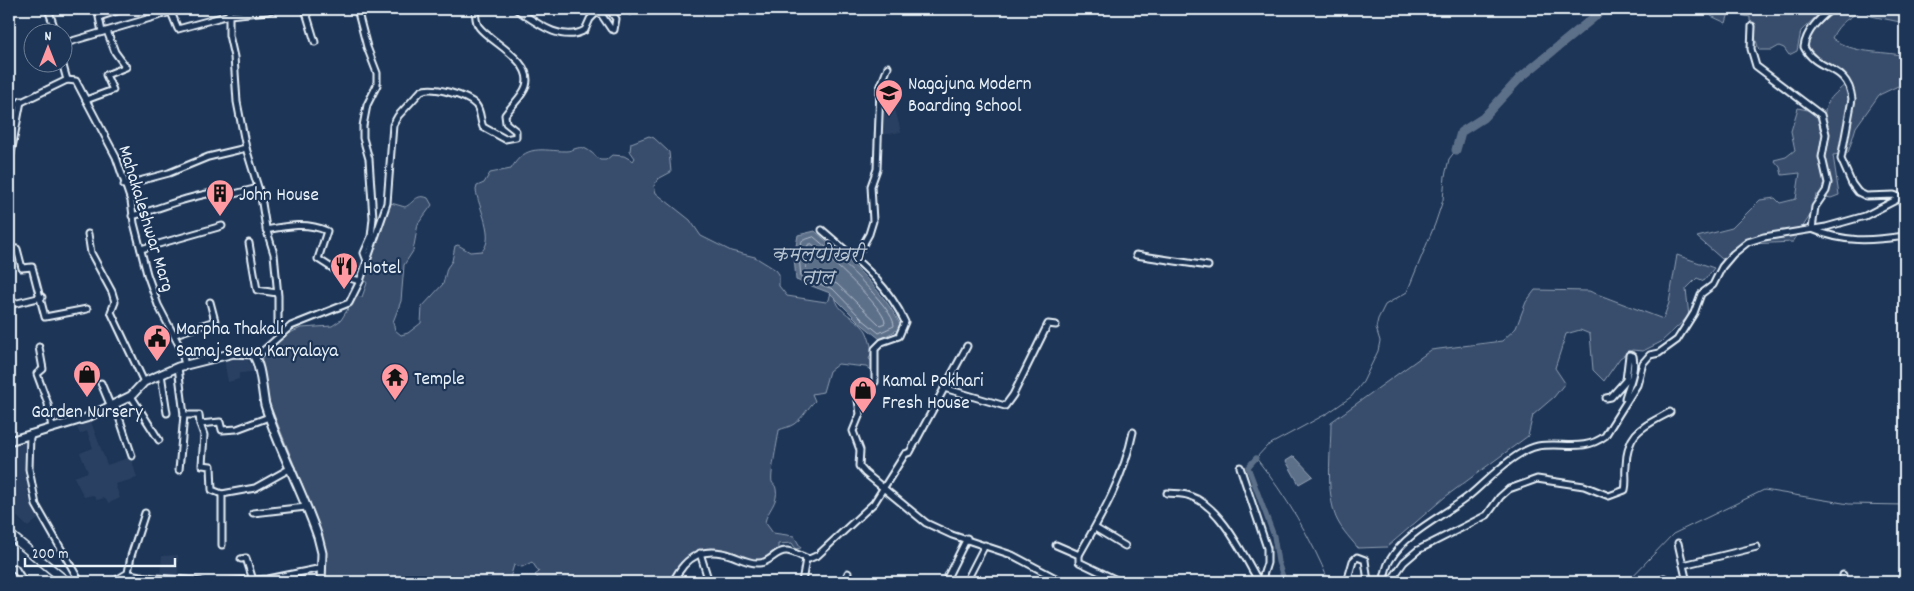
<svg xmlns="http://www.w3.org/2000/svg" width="1914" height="591" viewBox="0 0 1914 591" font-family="Dekko,'Playpen Sans Deva',sans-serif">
<rect width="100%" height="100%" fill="#1d3557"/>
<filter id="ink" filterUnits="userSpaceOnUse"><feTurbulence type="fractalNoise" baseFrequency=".02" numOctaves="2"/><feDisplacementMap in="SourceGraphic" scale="10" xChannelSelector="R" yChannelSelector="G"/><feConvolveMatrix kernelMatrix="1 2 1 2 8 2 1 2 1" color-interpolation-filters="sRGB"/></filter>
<g filter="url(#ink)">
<g fill="#2a4162">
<path d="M882 105H894L901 132 881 135Z"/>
<path d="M17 107 18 112 9 155V111Z"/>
<path d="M244 357 252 365V372L239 373V379L228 382 224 359Z"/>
<path d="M91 422 107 465 131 457 137 478 115 484 120 498 109 503 104 498 97 500 93 495 84 497 74 477 88 472 80 453 93 448 87 431 80 434 77 428Z"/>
<path d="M25 442V473L29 499 38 519 28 527 9 509V448Z"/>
<path d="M178 555V577L160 576 162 556Z"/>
</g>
<g fill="#374d6c" stroke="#909fb2">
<path d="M1715 9H1905V23L1871 16 1865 9C1850 17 1839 22 1832 38 1854 55 1880 50 1905 56V100L1898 86 1879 95 1856 127 1848 153 1833 155 1839 195 1831 198 1816 195 1811 214 1793 242 1750 244 1722 259 1697 237 1732 228 1760 200 1775 198 1780 203 1796 199 1800 173 1782 175 1780 167 1774 160 1786 157 1795 150 1791 131 1798 108 1817 112 1820 129H1825C1822 103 1829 99 1848 82 1833 71 1814 61 1807 43L1816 28 1833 13 1823 10 1801 31 1797 51 1789 55 1784 48 1779 46 1772 50H1759L1754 34 1755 24 1750 21V17L1729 13 1726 23 1711 16Z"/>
<path d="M649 136 654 138 669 152 671 172 658 179 654 186 656 193 690 220 701 236 731 251 755 257 776 270 779 274V286L787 296 826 302 829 300 831 292 835 295C837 314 856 316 866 331 869 337 871 345 872 351L869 359 873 362 874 372 866 367 838 364 829 371 823 392 812 394 815 401C808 407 803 418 794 424 790 427 783 428 779 430 778 440 770 474 772 482 773 484 776 486 776 489 779 502 767 511 765 522L773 533 794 536 801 548 796 549 792 543 778 544V553L759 562 718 551 688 558 681 565 671 582H541L535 575 539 572 532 562 522 567 514 565 510 578 514 582H326V553L319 526 266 395 261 369 262 358 283 336 301 328 332 326 341 320 356 296 362 297 367 283 364 279 391 203 405 207C414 203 416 193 428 198L432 205 418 224 413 251 404 265 401 301 393 322 395 330 401 335 408 333 421 323 422 307 443 284 447 268 452 261 455 246 458 245 470 252 482 251C496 237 478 207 476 190L477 186 484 183 490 173 511 169C526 143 542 151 566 151 572 151 578 146 584 148 591 151 595 156 600 160H606L612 155 624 156 633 161 635 158 630 151 631 143Z"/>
<path d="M1677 255 1714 268 1704 281 1697 278 1686 289 1689 316 1661 342 1643 351 1632 350 1620 358 1604 381 1593 370 1590 334 1580 330 1566 334 1555 368 1565 383 1554 397 1533 415 1528 436 1445 497 1387 547 1358 548C1349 537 1338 526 1334 512 1326 484 1331 451 1331 422L1431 350 1502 341 1516 328 1526 302 1535 290 1589 291 1663 319 1669 303Z"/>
</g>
<g fill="#5d7089" stroke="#95a4b5">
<path d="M815 231C846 258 881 287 900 324L899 329 880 339 859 322 830 293 796 280 794 257 798 235Z"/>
<path d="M1294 456 1313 476 1299 484 1286 461Z"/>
</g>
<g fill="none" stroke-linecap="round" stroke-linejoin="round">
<g stroke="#b0bdcc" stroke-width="1">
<path d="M814 237C830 250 895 308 894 326L879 333 862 319 833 289 801 277 799 257 802 241Z"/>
<path d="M812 244C826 255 886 309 885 323L880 325 837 284 807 272 805 258 808 245Z"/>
</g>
<g stroke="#95a4b5" stroke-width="1">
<path d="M1329 582C1311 537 1286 496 1256 458L1267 446 1328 413 1351 397 1363 382 1378 351 1380 341 1376 328 1378 319 1385 305 1407 292 1435 224 1443 200 1445 176 1449 159 1456 150"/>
<path d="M1471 582H1483"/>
<path d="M1627 582 1673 534 1764 490 1849 504 1905 505"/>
</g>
<path stroke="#5d7089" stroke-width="5" d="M1256 458 1248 467 1274 536 1278 562 1285 582"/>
<path stroke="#5d7089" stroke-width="9" d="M1456 150 1461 132 1483 118 1520 78 1604 9"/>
<g stroke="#e8f1f8" stroke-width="9">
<g id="street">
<path d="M48 9 56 32"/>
<path d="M229 9V35L234 57 237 102 246 148 261 197 266 228 274 254 278 296V327L282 334"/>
<path d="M305 9 315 42"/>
<path d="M357 9 367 47 377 73V85L367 105 363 126V138L369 159 373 218 371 237 364 253 367 261"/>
<path d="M516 9C534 21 561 44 585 30L590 19 596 13 601 14 611 29 614 30 616 19 609 9"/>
<path d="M625 9 630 11 631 9"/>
<path d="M1752 26 1751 49 1756 66 1821 115 1826 134 1822 157 1828 183 1826 191 1815 207 1812 229C1845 243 1870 241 1905 236"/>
<path d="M102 32 99 17 123 9"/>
<path d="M62 44 171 12 178 29 229 15 268 11 274 9"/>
<path d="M62 62 67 80"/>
<path d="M86 100 113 90 106 75 126 67 115 52 107 31"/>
<path d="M9 108 67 80 76 81 116 157 131 201 134 223 147 274 158 305 181 349 185 365"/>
<path d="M9 164 21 101"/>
<path d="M124 185 169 173 208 157 246 148"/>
<path d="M132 216C160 209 186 196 214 193L218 198 258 188"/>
<path d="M266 230C287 226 307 222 327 231L318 259 346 277 360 281"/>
<path d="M822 230C854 258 887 282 905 322L899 336 882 342 875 349V382L858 400 860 414 853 431 860 450 859 466 865 473 926 523 952 535 1012 555 1063 582"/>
<path d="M88 234 91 253 112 292 115 302 111 312 144 382"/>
<path d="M249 243 257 290 277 293"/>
<path d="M9 248 17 249 22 268 32 267 45 317 87 309"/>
<path d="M141 249 222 226"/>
<path d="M1136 255 1208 266"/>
<path d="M855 259 869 234 873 221 871 186 877 169 880 88 888 67"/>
<path d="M9 305 42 297"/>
<path d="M175 334 215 321 210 302"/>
<path d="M39 347 43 369 37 374 48 404 52 428"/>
<path d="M256 357 291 326 349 303 360 281 387 203 393 125 398 116 421 91C432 85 468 96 476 105 481 111 480 120 483 127L505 139 516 137V131L506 123 505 115C511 106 523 96 526 86 534 61 490 42 479 27 475 22 476 15 475 9"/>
<path d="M178 367 184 415 179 470"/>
<path d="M161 374 167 413"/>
<path d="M101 383 111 407"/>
<path d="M944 388 1005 406 1013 395 1048 324 1056 325"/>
<path d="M131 396 159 440"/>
<path d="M1606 398 1611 397 1626 380 1629 355 1633 356C1636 371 1629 384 1625 398L1628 399"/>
<path d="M115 405 132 456"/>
<path d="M184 415H199L200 424 220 422 222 430 237 429 269 417"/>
<path d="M200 424 204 435 202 465 211 466 212 490 222 494"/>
<path d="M30 434 29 469 36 505 80 582"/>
<path d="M1240 467 1267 548V563L1261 582"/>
<path d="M1167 493C1174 494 1183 493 1190 496 1220 505 1244 556 1259 582"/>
<path d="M253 513 306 507"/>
<path d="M1095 528 1125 546"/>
<path d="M1678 543 1683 565"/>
<path d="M222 545V494L255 488 291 468"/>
<path d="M1056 545 1079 555"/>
<path d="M700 553 709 582"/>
<path d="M241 559 246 558 253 580"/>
<path d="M9 570 15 568 24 582"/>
<path d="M128 573C152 581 177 577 201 582"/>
<path d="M1843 575V582"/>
<path d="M113 582 128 573 131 556 145 513"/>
<path d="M221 582 268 579 322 568"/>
<path d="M673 582C686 555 704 546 733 556 741 559 751 564 759 563 770 563 776 550 787 551 795 552 802 557 809 559L818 555 874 503 905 454 910 452 967 346"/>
<path d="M802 582 806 559"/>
<path d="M844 582 848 573"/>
<path d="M945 582 967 538"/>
<path d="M966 582 985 545"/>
<path d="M1121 582 1079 562V555C1102 515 1124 477 1133 432"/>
<path d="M1347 582 1353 561 1357 557 1365 560 1368 582"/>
<path d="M1383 582C1385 576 1386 566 1390 560 1407 531 1444 516 1470 495 1488 480 1514 451 1538 446 1562 442 1584 452 1605 436L1637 385 1643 363 1650 355 1659 353 1677 340 1694 313 1701 294 1713 285 1722 267 1733 254 1748 242 1764 237 1826 227 1851 220 1865 216 1896 200 1897 196 1894 195 1866 196 1858 192 1852 184 1841 159 1852 99C1848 63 1817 73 1804 47 1806 31 1819 19 1831 9"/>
<path d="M1390 582 1404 562 1418 550 1487 515 1500 497 1509 489 1537 479 1584 486 1609 496 1625 490C1627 482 1625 474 1626 466 1627 431 1643 427 1670 412"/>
<path d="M1664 582V578"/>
<path d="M1687 582 1683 565 1757 547"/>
</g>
</g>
<g stroke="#e8f1f8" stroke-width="11">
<path id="secondary" d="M9 441 86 418 131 396 144 382 178 367 234 353 252 354C261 361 262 392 265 405 279 450 303 492 318 537L322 553 321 582"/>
</g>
<g stroke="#e8f1f8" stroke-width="11">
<path id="primary" d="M9 534 67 582"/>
</g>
<use href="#street" stroke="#1d3557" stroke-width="5"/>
<use href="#secondary" stroke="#1d3557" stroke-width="7"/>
<use href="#primary" stroke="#1d3557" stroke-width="8"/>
</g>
</g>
<defs>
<g id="school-pin" transform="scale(1.4375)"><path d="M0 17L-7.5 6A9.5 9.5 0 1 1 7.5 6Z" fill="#ff9aa2" stroke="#1d3557"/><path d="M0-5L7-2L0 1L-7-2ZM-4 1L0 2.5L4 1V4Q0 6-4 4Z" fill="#111"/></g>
<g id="building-pin" transform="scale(1.4375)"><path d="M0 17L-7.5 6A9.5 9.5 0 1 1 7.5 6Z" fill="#ff9aa2" stroke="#1d3557"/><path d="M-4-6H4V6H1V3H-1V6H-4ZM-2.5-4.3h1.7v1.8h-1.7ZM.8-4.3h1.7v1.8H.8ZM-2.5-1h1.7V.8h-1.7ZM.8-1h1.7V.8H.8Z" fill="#111"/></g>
<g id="restaurant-pin" transform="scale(1.4375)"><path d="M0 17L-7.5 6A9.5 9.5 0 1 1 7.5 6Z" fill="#ff9aa2" stroke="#1d3557"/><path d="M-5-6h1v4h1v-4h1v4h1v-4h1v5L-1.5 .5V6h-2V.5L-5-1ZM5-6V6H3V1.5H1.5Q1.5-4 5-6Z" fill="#111"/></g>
<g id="civic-pin" transform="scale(1.4375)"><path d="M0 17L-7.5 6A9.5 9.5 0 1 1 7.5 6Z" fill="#ff9aa2" stroke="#1d3557"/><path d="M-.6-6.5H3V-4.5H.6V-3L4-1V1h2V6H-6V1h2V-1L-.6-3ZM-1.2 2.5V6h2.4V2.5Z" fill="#111"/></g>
<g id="shop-pin" transform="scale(1.4375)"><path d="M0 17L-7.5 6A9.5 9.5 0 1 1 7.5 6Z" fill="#ff9aa2" stroke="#1d3557"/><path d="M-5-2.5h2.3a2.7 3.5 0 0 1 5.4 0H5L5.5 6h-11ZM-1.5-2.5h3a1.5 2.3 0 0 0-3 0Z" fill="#111"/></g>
<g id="temple-pin" transform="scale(1.4375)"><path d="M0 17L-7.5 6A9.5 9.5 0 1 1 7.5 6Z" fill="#ff9aa2" stroke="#1d3557"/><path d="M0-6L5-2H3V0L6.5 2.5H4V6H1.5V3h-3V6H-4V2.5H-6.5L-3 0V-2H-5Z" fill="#111"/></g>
</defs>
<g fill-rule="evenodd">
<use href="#school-pin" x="889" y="93"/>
<use href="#building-pin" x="220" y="193"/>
<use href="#restaurant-pin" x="344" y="266"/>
<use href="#civic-pin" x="157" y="338"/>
<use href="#shop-pin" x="87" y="374"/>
<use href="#temple-pin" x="395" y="377"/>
<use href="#shop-pin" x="863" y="390"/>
</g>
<g text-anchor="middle" stroke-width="4.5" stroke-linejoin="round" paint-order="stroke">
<g font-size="19" fill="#e8f1f8" stroke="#1d3557" text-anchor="start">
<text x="908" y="89">Nagajuna Modern<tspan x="908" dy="22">Boarding School</tspan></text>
<text x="239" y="200">John House</text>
<text x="363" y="273">Hotel</text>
<text x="176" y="334">Marpha Thakali<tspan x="176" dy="22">Samaj Sewa Karyalaya</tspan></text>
<text x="414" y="384">Temple</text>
<text x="882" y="386">Kamal Pokhari<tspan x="882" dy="22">Fresh House</tspan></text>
<text x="87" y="417" text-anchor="middle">Garden Nursery</text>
</g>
<g font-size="19" fill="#e8f1f8" stroke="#1d3557">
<text transform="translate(148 218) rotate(73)" y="7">Mahakaleshwar Marg</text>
</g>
<g font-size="20" font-style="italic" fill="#b7c4d1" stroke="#1d3557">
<text x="818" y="260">कमलपोखरी<tspan x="818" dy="23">ताल</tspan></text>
</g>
</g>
<rect width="1914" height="591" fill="none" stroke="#1d3557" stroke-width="30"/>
<rect x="15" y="15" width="1884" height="561" fill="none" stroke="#e8f1f8" stroke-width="2" filter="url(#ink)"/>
<g transform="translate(48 48)"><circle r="24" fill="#1d3557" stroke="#6e8097"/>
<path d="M0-4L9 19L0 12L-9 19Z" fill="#ff9aa2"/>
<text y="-8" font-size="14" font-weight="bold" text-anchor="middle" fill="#e8f1f8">N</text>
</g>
<path d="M25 558v8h150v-8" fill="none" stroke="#e8f1f8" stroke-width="2.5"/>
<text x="32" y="558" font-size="15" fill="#e8f1f8" stroke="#1d3557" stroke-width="4" paint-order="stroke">200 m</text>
</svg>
